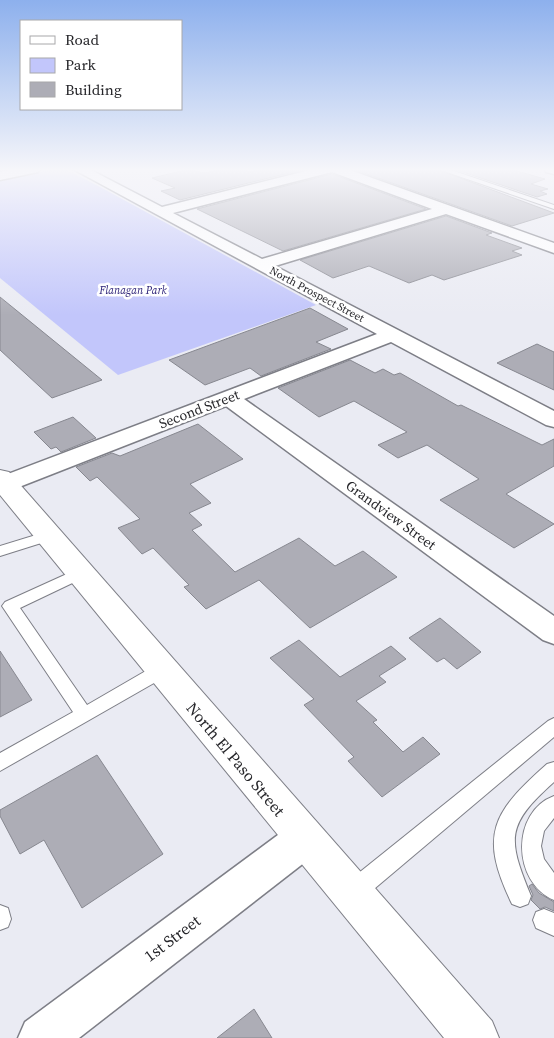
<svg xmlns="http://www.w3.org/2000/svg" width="554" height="1038" viewBox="0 0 554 1038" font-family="'Source Serif 4',serif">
<rect width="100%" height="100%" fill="#eaebf3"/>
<path fill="#c2c6fb" d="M55 169H65L102 188 316 305 118 375 0 278V180Z"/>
<g fill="#adadb6" stroke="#878890">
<path d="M189 169 204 173 223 169H242L250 172 263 169H305L180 200 161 191 175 188 152 178Z"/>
<path d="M353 169H436L554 213 512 226Z"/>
<path d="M454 169H510L545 179 531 184 548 189 540 191 547 194 537 197Z"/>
<path d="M332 174 426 209 283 251 197 209Z"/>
<path d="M446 216 492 233 486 235 522 248 512 251 522 255 444 280 432 275 409 283 369 266 333 278 300 260Z"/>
<path d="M0 297 102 380 52 398 0 350Z"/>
<path d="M310 308 348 329 316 342 331 349 261 376 250 368 205 385 169 360Z"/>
<path d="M537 344 554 352V390L497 363Z"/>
<path d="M350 360 375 373 383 369 394 375 400 373 458 406 461 405 542 445 554 439V466L506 494 554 524 514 548 440 500 479 479 427 445 398 458 378 445 407 432 354 401 319 417 278 388Z"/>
<path d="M73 417 96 438 61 452 56 447 51 449 34 432Z"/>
<path d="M198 424 243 459 190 484 211 503 189 513 202 525 192 530 235 572 299 538 335 566 363 551 397 577 310 628 259 580 206 609 184 587 189 585 153 548 142 554 118 528 140 519 97 477 90 481 76 467 112 453 120 456Z"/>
<path d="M440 618 481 652 457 669 444 658 437 662 409 638Z"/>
<path d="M299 640 340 677 391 646 406 659 379 676 386 682 356 701 377 720 373 722 403 752 423 737 440 754 382 797 348 761 354 757 304 705 314 699 270 658Z"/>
<path d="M0 651 32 700 0 717Z"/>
<path d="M97 755 163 854 82 908 44 840 20 854 0 816V810Z"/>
<path d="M532 884 539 893 554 902V911L545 907 540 909 531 900 533 895 529 886Z"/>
<path d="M254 1009 272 1038H217Z"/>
</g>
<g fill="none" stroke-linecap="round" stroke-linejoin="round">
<g stroke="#7d7e86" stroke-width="2">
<g id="service">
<path d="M438 169H448L554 205V209Z"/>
<path d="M49 531 54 533 56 536 54 539 0 556V546Z"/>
<path d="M80 568 85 569 87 573 85 577 20 608 87 705 156 665 162 663 168 665 170 670 168 675 0 771V753L73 712 2 606 5 602Z"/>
<path d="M554 718V737L361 900 353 903 345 900 342 892 345 884 548 721Z"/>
<path d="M554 762V782C506 825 507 838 531 896L528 904 520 907 512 904C478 834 493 812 547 764Z"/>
<path d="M554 796V818L544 831 541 846 544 859 554 873V900C512 882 511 812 554 796Z"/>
<path d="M0 905 8 908 11 919 8 927 0 930Z"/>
<path d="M544 909 554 913V936L536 928 533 920 536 912Z"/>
</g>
</g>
<g stroke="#7d7e86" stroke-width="3">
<g id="minor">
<path d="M15 169H40L38 172 0 180V172Z"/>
<path d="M73 169H89L162 207 314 169H347L554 243V253L446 214 275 266 554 411V427L546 425 391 342 244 399 554 616V644L543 640 226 406 14 489 0 490V477L377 334ZM332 172 432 209 262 259 173 213Z"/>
<path d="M544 169H554V174L546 172Z"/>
<path d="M304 821 318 826 323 839 318 852 79 1038H18L25 1022 290 826Z"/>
</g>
</g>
<g stroke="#7d7e86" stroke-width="2">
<path id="tertiary" d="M0 470 9 472 492 1021 499 1038H444L0 495Z"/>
</g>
<use href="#service" fill="#fff" fill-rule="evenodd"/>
<use href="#minor" fill="#fff" fill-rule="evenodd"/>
<use href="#tertiary" fill="#fff" fill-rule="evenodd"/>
</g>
<linearGradient id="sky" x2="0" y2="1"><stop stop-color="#8db0ed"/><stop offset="0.54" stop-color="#f6f6fa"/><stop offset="1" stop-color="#f6f6fa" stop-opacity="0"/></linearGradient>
<rect width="554" height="315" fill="url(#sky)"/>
<g text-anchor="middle" stroke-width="5" stroke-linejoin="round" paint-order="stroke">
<g font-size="11" font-style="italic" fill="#2d2378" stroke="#fff">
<text x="133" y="294">Flanagan Park</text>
</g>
<g font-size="11" fill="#26262a" stroke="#fff">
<text transform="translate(317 294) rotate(28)" y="4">North Prospect Street</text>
</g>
<g font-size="14" fill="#26262a" stroke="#fff">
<text transform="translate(199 409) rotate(-21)" y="5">Second Street</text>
<text transform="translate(391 515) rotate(36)" y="5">Grandview Street</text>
</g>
<g font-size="16" fill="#26262a" stroke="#fff">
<text transform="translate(236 759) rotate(50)" y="6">North El Paso Street</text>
<text transform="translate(172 938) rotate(-37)" y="6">1st Street</text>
</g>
</g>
<rect x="20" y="20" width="162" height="90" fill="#ffffff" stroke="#a8a8aa"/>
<rect x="30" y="36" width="25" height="8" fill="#ffffff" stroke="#a8a8aa"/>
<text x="65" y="45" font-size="15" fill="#26262a">Road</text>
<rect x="30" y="58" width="25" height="15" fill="#c2c6fb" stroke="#a8a8aa"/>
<text x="65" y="70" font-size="15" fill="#26262a">Park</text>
<rect x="30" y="82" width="25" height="15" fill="#adadb6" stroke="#a8a8aa"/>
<text x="65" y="95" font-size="15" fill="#26262a">Building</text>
</svg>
